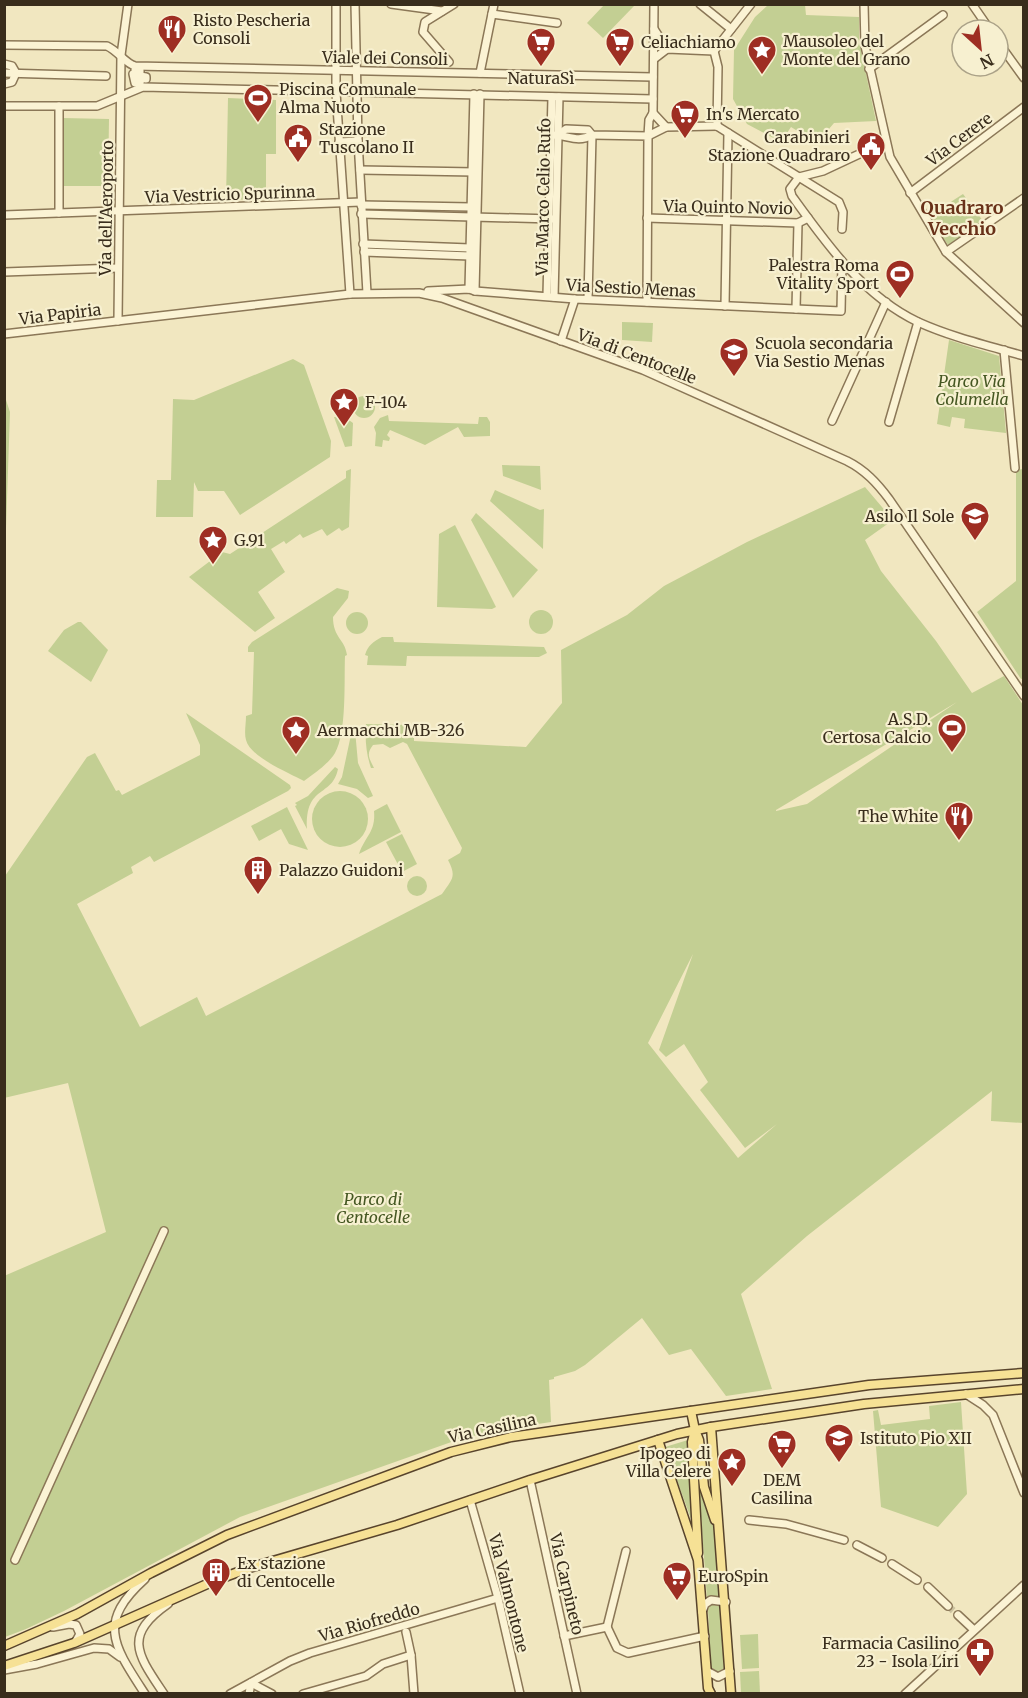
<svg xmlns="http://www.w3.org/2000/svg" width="1028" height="1698" viewBox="0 0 1028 1698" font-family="Merriweather,serif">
<rect width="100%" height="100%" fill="#f1e7c0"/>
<g fill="#c3cf93" fill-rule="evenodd">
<path d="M604 5H635L603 38 587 23Z"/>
<path d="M768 5H805L806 15 859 17V41L876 121 834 123 817 143 791 127 781 142 747 124 733 99 734 50 755 17Z"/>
<path d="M228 98 276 100V154H266V199L226 200Z"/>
<path d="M63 118 109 119 108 186H63Z"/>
<path d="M963 194 983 221 948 245 929 216Z"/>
<path d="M622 322 653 323 652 342 622 340Z"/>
<path d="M949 340 999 356 1006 433 964 428 965 419 952 417 950 427 937 424Z"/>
<path d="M293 359 304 365 331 441 330 457 240 515 224 491H198L194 482 193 517H156L157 480H171L173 399 194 400Z"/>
<path d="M4 394 10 412 5 558H4Z"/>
<circle cx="364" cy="407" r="11"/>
<path d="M388 415 389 421 478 424 479 417H487L490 422V436L464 437 458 427 425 445 390 430 387 435 390 438 389 441 383 440 382 447 375 446 376 433 374 427 380 418Z"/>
<path d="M334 417 346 418 353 423 352 446 345 447Z"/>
<path d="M502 465 540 466 541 490 503 476Z"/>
<path d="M351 469 349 527 342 531 339 528 327 536 322 529 303 538 300 534 286 544 284 541 271 549 285 572 258 592 275 618 255 632 189 577 222 552 230 554 346 478V471Z"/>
<path d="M1023 469 1024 678 1021 679 977 612 1016 581V470Z"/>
<path d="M865 487 893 520 865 540 881 571 936 641 972 693 1004 676 1023 705V1123L991 1121 992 1091 807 1236 741 1294 772 1389 726 1396 691 1349 669 1355 642 1318 585 1365 575 1371 554 1377V1379L549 1380 551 1422 498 1430 457 1440 240 1517 64 1611 26 1629 5 1637 4 1276 106 1232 68 1083 4 1098 5 876 87 757 95 753 116 791 119 790 122 795 200 755V745L186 713 290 785 291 788 288 791 154 862 150 856 131 867 133 873 77 904 140 1027 197 997 206 1016 442 894C452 879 457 877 448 860L460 853 462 848 407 744 403 742 390 748 383 744 373 745C366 754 369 758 374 768H371C366 753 365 740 366 724L414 725V741L526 747 562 703 561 650 627 615 664 586 747 542ZM957 702 807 804 776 811V810ZM693 954 659 1050 666 1057 684 1044 708 1082 700 1090 745 1148 777 1124 738 1158 648 1043Z"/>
<path d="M495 490 540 510 544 509 543 549 490 501Z"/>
<path d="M476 513 538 570 513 598 471 520Z"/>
<path d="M455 525 496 607 492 609 437 607 439 534Z"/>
<path d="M337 588 349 591 348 598 333 617C333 638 345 639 347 655L345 656C344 679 347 733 335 753 328 764 315 773 304 781 289 773 250 757 246 740 244 733 246 724 246 716L252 714 254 652H248V647L252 642Z"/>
<circle cx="541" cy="622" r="12"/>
<circle cx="357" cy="623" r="11"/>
<path d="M78 622H81L108 650 91 682 48 651 64 630Z"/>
<path d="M382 637H393L394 642 544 647 547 653 539 657 407 656 406 666 367 665 368 656 365 655C368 645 373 642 382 637Z"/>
<path d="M352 730H355L358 763 373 796 368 798 357 789 338 784 342 777Z"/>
<path d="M335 767 338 769C332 798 305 784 307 829L295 806 297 805 295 803 308 796Z"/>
<circle cx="340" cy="819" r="28"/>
<path d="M387 804 401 832 359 854C365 836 376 832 374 811Z"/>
<path d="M287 807 308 850 289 844 281 829 259 841 251 826Z"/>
<path d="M402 834 417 864 402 872 386 842Z"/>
<circle cx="417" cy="886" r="10"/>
<path d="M961 1402 967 1494 938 1527 881 1507 873 1411 878 1410 881 1425 930 1419 929 1406Z"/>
<path d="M688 1440 695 1530 665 1447Z"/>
<path d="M696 1449 715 1532 720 1596 707 1598Z"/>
<path d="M712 1603H718L721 1608 724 1668 722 1672 717 1673 711 1668 708 1609Z"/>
<path d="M758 1634 759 1668 742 1669 740 1635Z"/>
<path d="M759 1671 760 1693H741L740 1672Z"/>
</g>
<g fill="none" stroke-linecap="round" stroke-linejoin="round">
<path stroke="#ccc29f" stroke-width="7" stroke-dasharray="7 3.5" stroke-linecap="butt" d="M948 1606 958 1615"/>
<g stroke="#8b7757" stroke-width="10">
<g id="minor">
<path d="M336 4V92L350 294"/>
<path d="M355 4 358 141 367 293"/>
<path d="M391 4 442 11"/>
<path d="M654 4 653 113 666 127 717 126"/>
<path d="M700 4 731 29"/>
<path d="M864 4 865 46 890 157 946 252 1024 323"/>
<path d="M972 4 990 30"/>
<path d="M492 14 557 23"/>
<path d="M654 29 667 49"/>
<path d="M998 42 1024 78"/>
<path d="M4 45 107 46C118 51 126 64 135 66L653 77"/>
<path d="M714 51 718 67 717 126"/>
<path d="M714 51 751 4"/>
<path d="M654 59 667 49 714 51"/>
<path d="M449 62 423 32 425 22 454 4"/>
<path d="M4 64 12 66 16 73 12 82 4 84"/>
<path d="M869 69 943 15"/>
<path d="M135 70H140V76L146 77V79L141 78 140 83H135L133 74H135Z"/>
<path d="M4 73 106 76"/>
<path d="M480 73 494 4"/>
<path d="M4 106H97L143 87 653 99"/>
<path d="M653 113 649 120 648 136 666 127"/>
<path d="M717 126 839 202 843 212 842 229"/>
<path d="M551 135C566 134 577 144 592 135L588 299"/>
<path d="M558 135 566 129 588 130 592 135 648 136 647 302"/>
<path d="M339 142 358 141"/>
<path d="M885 142 823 171 799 177 790 189 792 196C826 243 863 296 918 322 951 337 989 346 1024 356"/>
<path d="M360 170 475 172"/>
<path d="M910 193 1024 107"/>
<path d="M361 205 471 207"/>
<path d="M59 213V106"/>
<path d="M361 214 553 219"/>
<path d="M4 215 361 202"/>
<path d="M647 218 798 223 808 218"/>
<path d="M363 244 470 248"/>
<path d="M364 252 470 256"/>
<path d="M946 252 1024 198"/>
<path d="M4 272 118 268"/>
<path d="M469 289 474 94"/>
<path d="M428 291 469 289 475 291 575 299 841 311 842 262"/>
<path d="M475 291 480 94"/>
<path d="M547 296 552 97"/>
<path d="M554 297 559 97"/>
<path d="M725 306 728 133"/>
<path d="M796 309 798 223"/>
<path d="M118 321 121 55 128 4"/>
<path d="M4 334 350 294 419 293 442 298 643 370 847 461C865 470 877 483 889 499L1024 696"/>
<path d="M561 341 575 299"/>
<path d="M1004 350 1015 468"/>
<path d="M832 421 886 302"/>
<path d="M889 422 918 322"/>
<path d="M966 1394 983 1405 993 1415 1024 1493"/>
<path d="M530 1480 577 1694"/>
<path d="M470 1500 498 1598 520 1694"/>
<path d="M749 1520 786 1524 844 1540"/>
<path d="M857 1545 882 1558"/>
<path d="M15 1560 164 1231"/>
<path d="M892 1564 917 1580"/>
<path d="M928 1587 948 1606"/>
<path d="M702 1612 705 1604 711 1600 726 1602"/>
<path d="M958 1615 974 1630"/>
<path d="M53 1627 69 1624 76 1625 80 1634 76 1641"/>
<path d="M607 1627 617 1648 628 1653 705 1636"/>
<path d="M607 1627 626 1551"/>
<path d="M406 1632 411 1655 414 1694"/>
<path d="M564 1636 607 1627"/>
<path d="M4 1670 37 1664 94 1648 109 1649 120 1657"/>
<path d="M707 1671 718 1677 730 1671"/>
<path d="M251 1683 272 1694"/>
<path d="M145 1694C114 1646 96 1623 145 1579"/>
<path d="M164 1694C138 1655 122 1636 168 1604"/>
<path d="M230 1694 290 1661 310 1653 498 1598"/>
<path d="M249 1694 251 1683"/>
<path d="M303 1694 366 1676 383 1664 411 1655"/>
<path d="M905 1694 1024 1585"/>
</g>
</g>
<g stroke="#58442c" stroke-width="11">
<g id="major">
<path d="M691 1411 695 1430 699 1440 704 1487 715 1520"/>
<path d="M711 1427 731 1694"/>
<path d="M695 1430 692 1442 698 1553"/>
<path d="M658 1440 698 1560 708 1688 711 1694"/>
<path d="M4 1646 77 1614 151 1573 227 1535 451 1452 511 1437 869 1385 1024 1373"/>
<path d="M4 1666 74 1643 214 1581 249 1568 397 1525 530 1480 677 1434 711 1427 864 1404 1024 1389"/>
</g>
</g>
<use href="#minor" stroke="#fbf3d4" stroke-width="7"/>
<use href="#major" stroke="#f6e195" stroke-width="8"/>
</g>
<defs>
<g id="restaurant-pin" transform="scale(1.5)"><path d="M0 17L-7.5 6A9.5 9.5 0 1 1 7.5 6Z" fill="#9e2e23" stroke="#f7f0d0"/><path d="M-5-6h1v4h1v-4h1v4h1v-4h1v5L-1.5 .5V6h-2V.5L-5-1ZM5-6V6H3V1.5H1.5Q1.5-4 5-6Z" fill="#fff"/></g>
<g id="supermarket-pin" transform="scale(1.5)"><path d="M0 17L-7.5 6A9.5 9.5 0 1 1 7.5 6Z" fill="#9e2e23" stroke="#f7f0d0"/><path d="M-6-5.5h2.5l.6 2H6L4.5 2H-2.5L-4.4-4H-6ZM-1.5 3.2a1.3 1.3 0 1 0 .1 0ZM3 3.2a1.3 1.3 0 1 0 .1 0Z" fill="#fff"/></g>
<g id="sight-pin" transform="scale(1.5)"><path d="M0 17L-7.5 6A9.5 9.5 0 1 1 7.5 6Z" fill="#9e2e23" stroke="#f7f0d0"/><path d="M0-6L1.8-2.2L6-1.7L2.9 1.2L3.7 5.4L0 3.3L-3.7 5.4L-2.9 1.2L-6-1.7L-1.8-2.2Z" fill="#fff"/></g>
<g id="stadium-pin" transform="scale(1.5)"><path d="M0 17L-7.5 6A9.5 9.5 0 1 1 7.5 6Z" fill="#9e2e23" stroke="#f7f0d0"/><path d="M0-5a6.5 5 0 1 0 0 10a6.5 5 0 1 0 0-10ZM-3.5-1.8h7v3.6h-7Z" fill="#fff"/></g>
<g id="civic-pin" transform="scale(1.5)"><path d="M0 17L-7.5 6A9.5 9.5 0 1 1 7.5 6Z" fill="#9e2e23" stroke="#f7f0d0"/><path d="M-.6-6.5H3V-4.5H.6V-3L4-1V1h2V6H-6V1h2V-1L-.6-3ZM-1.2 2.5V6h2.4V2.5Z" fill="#fff"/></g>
<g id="school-pin" transform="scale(1.5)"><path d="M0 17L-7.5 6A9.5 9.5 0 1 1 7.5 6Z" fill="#9e2e23" stroke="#f7f0d0"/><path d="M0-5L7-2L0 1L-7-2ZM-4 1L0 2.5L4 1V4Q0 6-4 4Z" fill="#fff"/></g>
<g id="building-pin" transform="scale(1.5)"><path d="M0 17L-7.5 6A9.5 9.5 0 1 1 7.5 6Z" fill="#9e2e23" stroke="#f7f0d0"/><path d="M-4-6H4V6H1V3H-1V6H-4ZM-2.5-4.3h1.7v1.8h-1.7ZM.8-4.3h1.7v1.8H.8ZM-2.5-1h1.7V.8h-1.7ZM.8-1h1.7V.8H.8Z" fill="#fff"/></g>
<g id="pharmacy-pin" transform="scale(1.5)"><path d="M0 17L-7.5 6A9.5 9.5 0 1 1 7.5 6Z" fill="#9e2e23" stroke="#f7f0d0"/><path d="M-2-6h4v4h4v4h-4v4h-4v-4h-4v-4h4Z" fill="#fff"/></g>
</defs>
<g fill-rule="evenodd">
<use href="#restaurant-pin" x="172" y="29"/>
<use href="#supermarket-pin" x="541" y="42"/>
<use href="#supermarket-pin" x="620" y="42"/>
<use href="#sight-pin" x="762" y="50"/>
<use href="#stadium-pin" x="258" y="98"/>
<use href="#supermarket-pin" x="685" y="114"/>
<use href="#civic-pin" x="298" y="138"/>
<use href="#civic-pin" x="871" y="146"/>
<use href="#stadium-pin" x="900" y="274"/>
<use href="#school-pin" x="734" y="352"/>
<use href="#sight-pin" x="344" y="402"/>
<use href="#school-pin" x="975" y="516"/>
<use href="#sight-pin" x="213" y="540"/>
<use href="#stadium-pin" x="952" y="728"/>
<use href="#sight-pin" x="296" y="730"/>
<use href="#restaurant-pin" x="959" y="816"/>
<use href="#building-pin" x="258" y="870"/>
<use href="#school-pin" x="839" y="1438"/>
<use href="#supermarket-pin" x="782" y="1444"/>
<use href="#sight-pin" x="732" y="1462"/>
<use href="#building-pin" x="216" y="1572"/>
<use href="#supermarket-pin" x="677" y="1576"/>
<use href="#pharmacy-pin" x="980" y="1652"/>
</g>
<g text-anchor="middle" stroke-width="4.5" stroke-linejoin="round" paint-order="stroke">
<g font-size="16" fill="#392d1c" stroke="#f7f0d0" text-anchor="start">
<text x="193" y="26">Risto Pescheria<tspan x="193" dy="18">Consoli</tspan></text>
<text x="783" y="47">Mausoleo del<tspan x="783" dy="18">Monte del Grano</tspan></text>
<text x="641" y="48">Celiachiamo</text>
<text x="541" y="84" text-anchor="middle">NaturaSì</text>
<text x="279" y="95">Piscina Comunale<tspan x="279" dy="18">Alma Nuoto</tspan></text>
<text x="706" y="120">In's Mercato</text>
<text x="319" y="135">Stazione<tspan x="319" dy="18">Tuscolano II</tspan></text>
<text x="850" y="143" text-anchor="end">Carabinieri<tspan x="850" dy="18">Stazione Quadraro</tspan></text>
<text x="879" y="271" text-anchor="end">Palestra Roma<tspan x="879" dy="18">Vitality Sport</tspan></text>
<text x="755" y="349">Scuola secondaria<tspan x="755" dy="18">Via Sestio Menas</tspan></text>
<text x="365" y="408">F-104</text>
<text x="954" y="522" text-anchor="end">Asilo Il Sole</text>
<text x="234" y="546">G.91</text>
<text x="931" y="725" text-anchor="end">A.S.D.<tspan x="931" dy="18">Certosa Calcio</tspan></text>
<text x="317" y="736">Aermacchi MB-326</text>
<text x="938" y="822" text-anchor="end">The White</text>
<text x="279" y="876">Palazzo Guidoni</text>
<text x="860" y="1444">Istituto Pio XII</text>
<text x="711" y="1459" text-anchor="end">Ipogeo di<tspan x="711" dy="18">Villa Celere</tspan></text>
<text x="782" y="1486" text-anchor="middle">DEM<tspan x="782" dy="18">Casilina</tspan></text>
<text x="237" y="1569">Ex stazione<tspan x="237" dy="18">di Centocelle</tspan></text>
<text x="698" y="1582">EuroSpin</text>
<text x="959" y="1649" text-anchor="end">Farmacia Casilino<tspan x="959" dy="18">23 - Isola Liri</tspan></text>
</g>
<g font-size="16" fill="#392d1c" stroke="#f7f0d0">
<text transform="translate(385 58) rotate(1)" y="6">Viale dei Consoli</text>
<text transform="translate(959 139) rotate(-37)" y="6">Via Cerere</text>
<text transform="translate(230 194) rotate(-2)" y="6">Via Vestricio Spurinna</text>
<text transform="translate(543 197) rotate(-89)" y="6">Via Marco Celio Rufo</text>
<text transform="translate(728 207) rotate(1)" y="6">Via Quinto Novio</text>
<text transform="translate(106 208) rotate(-89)" y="6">Via dell'Aeroporto</text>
<text transform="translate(631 288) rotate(3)" y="6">Via Sestio Menas</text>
<text transform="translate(60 314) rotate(-7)" y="6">Via Papiria</text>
<text transform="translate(637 356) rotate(21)" y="6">Via di Centocelle</text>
<text transform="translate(492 1428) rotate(-12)" y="6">Via Casilina</text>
<text transform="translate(567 1584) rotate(77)" y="6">Via Carpineto</text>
<text transform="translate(509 1593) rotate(76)" y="6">Via Valmontone</text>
<text transform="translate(369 1622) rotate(-16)" y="6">Via Riofreddo</text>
</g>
<g font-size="16" font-style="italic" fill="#455722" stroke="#f7f0d0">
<text x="972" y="387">Parco Via<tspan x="972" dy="18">Columella</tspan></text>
<text x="373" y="1205">Parco di<tspan x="373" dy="18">Centocelle</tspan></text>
</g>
<g font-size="18" font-weight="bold" fill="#693119" stroke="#f7f0d0">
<text x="962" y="214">Quadraro<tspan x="962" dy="21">Vecchio</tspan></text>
</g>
</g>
<rect width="1028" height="1698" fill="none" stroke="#392d1c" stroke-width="12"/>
<g transform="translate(980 48) rotate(153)"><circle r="28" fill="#f7f0d0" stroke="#aba288" stroke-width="1.5"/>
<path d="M0-4.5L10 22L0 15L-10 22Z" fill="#9e2e23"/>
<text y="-9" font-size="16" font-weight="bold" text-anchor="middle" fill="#392d1c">N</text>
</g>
</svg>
